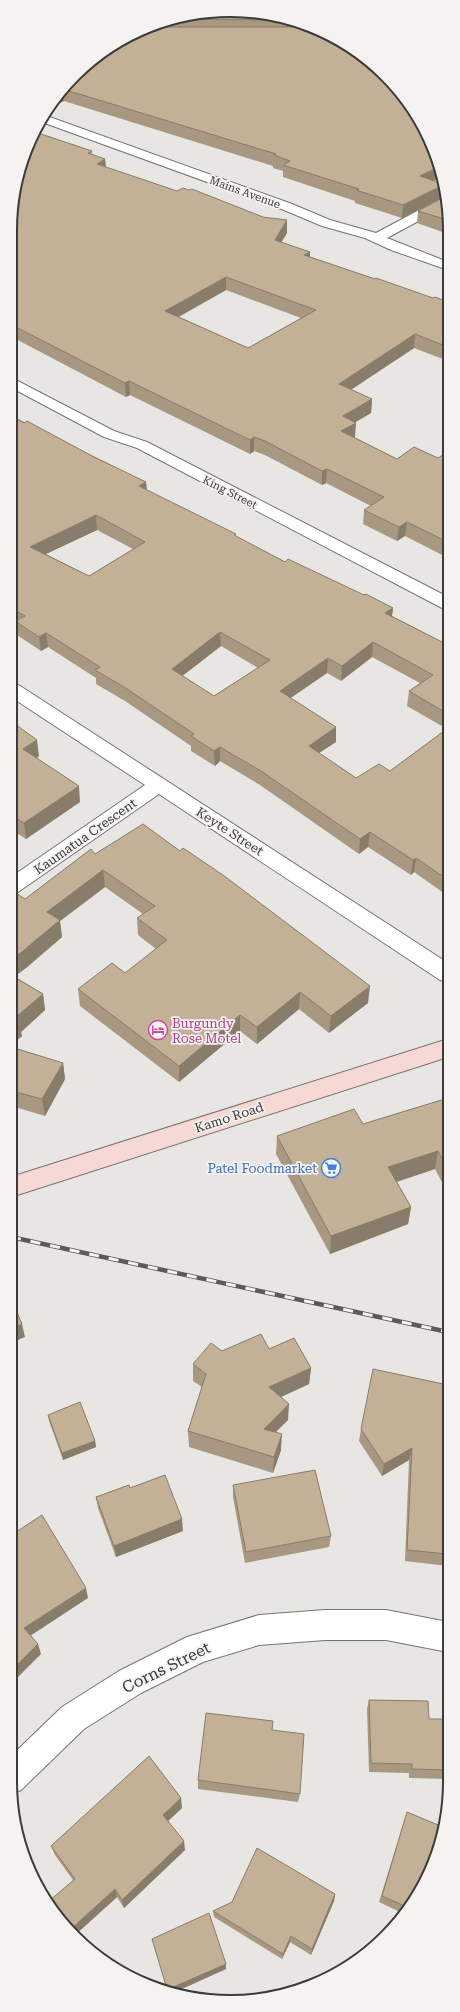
<svg xmlns="http://www.w3.org/2000/svg" width="460" height="2012" viewBox="0 0 460 2012" font-family="'Roboto Serif',serif">
<rect width="100%" height="100%" fill="#e8e6e3"/>
<g fill="none" stroke-linecap="round" stroke-linejoin="round">
<g stroke="#767472" stroke-width="2">
<g id="street">
<path d="M44 115 292 204 330 220 376 233 440 199H447L448 205 387 238 448 262V270L391 250 365 238 322 226 284 210 39 121Z"/>
<path d="M12 378 114 431 147 442 448 597V609L442 608 137 448 104 437 12 388Z"/>
<path d="M11 682 17 684 448 963V982L440 980 159 794 18 892 11 894V877L145 785 11 697Z"/>
<path d="M325 1610H386L448 1622V1652L386 1640H325L259 1645 203 1662 141 1693 84 1729 21 1790 12 1794 10 1782V1757L62 1707 119 1671 187 1637 259 1615Z"/>
</g>
</g>
<g stroke="#767472" stroke-width="2">
<path id="secondary" d="M448 1039V1057L11 1197V1177Z"/>
</g>
<use href="#street" fill="#fff" fill-rule="evenodd"/>
<use href="#secondary" fill="#f6d8d4" fill-rule="evenodd"/>
<g stroke="#5b5a59" stroke-width="4.5">
<path id="rail" d="M11 1237 448 1332"/>
</g>
<use href="#rail" stroke="#f5f3f1" stroke-width="3" stroke-dasharray="10" stroke-linecap="butt"/>
</g>
<g fill="#a89882" fill-rule="evenodd">
<path d="M259 12 328 33 433 181 443 184 444 187 443 197 402 218 355 203V201L283 177V171L273 168V166L64 101 51 106 96 55 173 17Z"/>
<path d="M92 151V155L105 159 106 167 177 191 263 217 287 220V233L281 242 310 252V257L433 298 448 302V361L414 348 351 390 372 399 371 413 355 422V437H354L397 459 438 458 448 452V558L405 536 397 541 363 524 364 510 371 506 326 483 322 485 265 455 254 451 250 454 130 395 126 397 12 337V201ZM226 290 301 318 248 348 179 317Z"/>
<path d="M448 202V234L417 223 418 211Z"/>
<path d="M12 416 146 482 147 490 285 562 364 595 393 608 392 616 448 645V896L414 872 411 875 368 847 359 854 260 785 220 761 215 766 191 751V746L125 701 96 684V678L48 647 41 651 17 635 16 624 11 621ZM97 530 133 549 89 576 46 554ZM221 646 258 668 214 696 182 676ZM372 657 420 683 409 691 407 706 447 729 390 771 356 778 319 753 336 742 290 698 327 673 341 681Z"/>
<path d="M11 726 39 756 37 758 80 802 26 839 18 834 11 838Z"/>
<path d="M95 854 368 1003 329 1033 299 1009 257 1044 240 1031 179 1082 80 1006 78 989 125 973 156 949 138 935 137 918 143 914 105 887 60 921 62 937 26 968 14 976 43 994 45 1010 21 1032 22 1036 11 1045V897L25 899Z"/>
<path d="M11 1047 63 1063 65 1079 45 1116 15 1107 11 1103Z"/>
<path d="M448 1098V1194L435 1169 397 1182 411 1207 408 1224 330 1254 276 1154 277 1136 363 1124Z"/>
<path d="M269 1349 311 1368 309 1384 281 1397 288 1420 276 1432 281 1450 273 1473 189 1447 188 1431 202 1387 193 1381V1364L222 1351Z"/>
<path d="M448 1385V1566L405 1561 409 1460 382 1476 359 1441 361 1429Z"/>
<path d="M48 1415 95 1441 96 1447 63 1460 49 1421Z"/>
<path d="M233 1485 331 1536 329 1547 245 1563 233 1497Z"/>
<path d="M130 1488 183 1531 116 1557 98 1508 96 1497Z"/>
<path d="M369 1700 429 1719H448V1779L409 1778V1773L369 1772 367 1709Z"/>
<path d="M272 1730 300 1794 298 1802 198 1789V1780Z"/>
<path d="M182 1808 168 1821 185 1850 124 1908 117 1897 75 1935 65 1927 73 1880 55 1855 51 1846Z"/>
<path d="M407 1812 421 1892 402 1913 379 1902Z"/>
<path d="M335 1894 334 1901 311 1955 290 1942 282 1959 214 1917 213 1911Z"/>
<path d="M152 1939 226 1969 177 1991 167 1988Z"/>
</g>
<g fill="#887c6a">
<path d="M64 92V101L51 106Z"/>
<path d="M105 159 106 172 97 164Z"/>
<path d="M438 167 441 177 419 189 420 176Z"/>
<path d="M443 185 444 187 443 197 402 218 403 205Z"/>
<path d="M287 220V233L275 253V240Z"/>
<path d="M310 252V265L304 255Z"/>
<path d="M226 277V290L165 324V311Z"/>
<path d="M415 334 414 348 338 398 339 384Z"/>
<path d="M129 381 130 395 126 397 125 383Z"/>
<path d="M372 399 371 413 342 430 343 416Z"/>
<path d="M356 423 355 437 340 445 341 431Z"/>
<path d="M254 437V451L250 454V440Z"/>
<path d="M327 469 326 483 322 485V471Z"/>
<path d="M146 482 147 496 139 486Z"/>
<path d="M96 515 97 530 31 561 30 547Z"/>
<path d="M407 522 405 536 397 541 399 527Z"/>
<path d="M393 608 391 623 385 613Z"/>
<path d="M220 632 221 646 172 684V669Z"/>
<path d="M46 633 48 647 41 651 39 637Z"/>
<path d="M373 642 372 657 341 681 342 666Z"/>
<path d="M328 658 327 673 279 706 280 691Z"/>
<path d="M336 727V742L308 760 309 746Z"/>
<path d="M37 740 39 756 25 765 23 749Z"/>
<path d="M220 747V761L215 766 214 751Z"/>
<path d="M79 786 80 802 26 839 24 823Z"/>
<path d="M16 818 18 834 11 838V821Z"/>
<path d="M370 832 368 847 359 854 360 839Z"/>
<path d="M416 858 414 872 411 875 413 860Z"/>
<path d="M103 870 105 887 60 921 62 937 26 968 11 979V960L47 912Z"/>
<path d="M370 986 368 1003 329 1033 331 1016Z"/>
<path d="M300 992 299 1009 257 1044V1027Z"/>
<path d="M43 994 45 1010 21 1032 22 1036 11 1045V1026L16 1017Z"/>
<path d="M240 1015V1031L179 1082V1066Z"/>
<path d="M63 1063 65 1079 45 1116 42 1099Z"/>
<path d="M438 1151 435 1169 386 1185 388 1167Z"/>
<path d="M411 1207 408 1224 330 1254 331 1236Z"/>
<path d="M22 1324 25 1337 11 1343V1329Z"/>
<path d="M311 1368 309 1384 268 1403 269 1387Z"/>
<path d="M289 1404 288 1420 263 1444 264 1429Z"/>
<path d="M282 1434 281 1450 273 1473 274 1457Z"/>
<path d="M95 1441 96 1447 63 1460 62 1453Z"/>
<path d="M412 1448 409 1460 382 1476 384 1464Z"/>
<path d="M182 1519 183 1531 116 1557 114 1546Z"/>
<path d="M86 1588 88 1598 27 1638 24 1628Z"/>
<path d="M38 1644 41 1654 10 1685V1672Z"/>
<path d="M181 1798 182 1808 165 1824 163 1815Z"/>
<path d="M184 1841 185 1850 124 1908 122 1900Z"/>
<path d="M115 1889 117 1897 75 1935 71 1929Z"/>
<path d="M335 1894 334 1901 311 1955 312 1949Z"/>
<path d="M291 1936 290 1942 282 1959 283 1954Z"/>
<path d="M226 1964V1969L177 1991 169 1989Z"/>
</g>
<g fill="#c3b197" stroke="#887c6a" fill-rule="evenodd">
<path d="M259 12 285 20 170 19 173 17Z"/>
<path d="M154 27H310L328 33 386 75 427 133 438 167 420 176 443 184V185L403 205 356 190 359 189 283 165 290 161 274 155 276 154 66 90 96 55Z"/>
<path d="M35 132 92 151 88 153 105 159 97 164 177 191 183 188 189 190 192 189 263 217 287 220 275 240 310 252 304 255 375 279 376 278 433 298 435 297 448 302V347L415 334 339 384 372 399 343 416 356 423 341 431 397 459 414 447 438 458 448 452V542L407 522 399 527 364 510 384 497 327 469 322 471 265 441 254 437 250 440 129 381 125 383 12 325V201ZM226 277 316 310 248 348 165 311Z"/>
<path d="M446 196 448 202V220L418 211Z"/>
<path d="M12 416 24 423 27 421 94 457 146 482 139 486 236 534 234 535 285 562 288 559 364 595 366 594 393 608 385 613 448 645V714L409 691 433 675 373 642 342 666 328 658 280 691 336 727 309 746 356 778 379 764 390 771 448 728V880L416 858 413 860 370 832 360 839 261 771 220 747 214 751 191 736 194 734 124 687 95 670 100 667 46 633 39 637 15 621 25 616 11 608ZM96 515 145 542 89 576 30 547ZM220 632 270 660 214 696 172 669Z"/>
<path d="M15 724 37 740 23 749 79 786 24 823 16 818 11 821V726Z"/>
<path d="M143 824 180 851 183 848 223 875 370 986 331 1016 300 992 257 1027 240 1015 179 1066 78 989 112 963 125 973 167 940 137 918 155 906 103 870 47 912 60 920 23 951 11 960V897L16 893 25 899 91 849 95 854Z"/>
<path d="M11 975 43 994 16 1017 19 1019 11 1026Z"/>
<path d="M11 1047 63 1063 42 1099 12 1091 11 1089Z"/>
<path d="M448 1098V1170L438 1151 388 1167 411 1207 331 1236 277 1136 354 1109 363 1124Z"/>
<path d="M14 1305 22 1324 11 1329V1306Z"/>
<path d="M261 1334 269 1349 294 1338 311 1368 269 1387 289 1404 264 1429 282 1434 274 1457 188 1431 206 1374 193 1364 211 1343 222 1351Z"/>
<path d="M373 1369 448 1385V1554L407 1550 412 1448 384 1464 361 1429Z"/>
<path d="M80 1402 95 1441 62 1453 48 1415Z"/>
<path d="M315 1470 331 1536 246 1552 233 1485Z"/>
<path d="M165 1475 182 1519 114 1546 96 1497 129 1485 130 1488Z"/>
<path d="M42 1515 86 1588 24 1628 38 1644 10 1672V1536Z"/>
<path d="M369 1700 428 1701 429 1719H448V1770L412 1769V1764L371 1763Z"/>
<path d="M206 1713 273 1721 272 1730 304 1734 300 1794 198 1780Z"/>
<path d="M149 1756 181 1798 163 1815 184 1841 122 1900 115 1889 71 1929 76 1936 65 1927 49 1901 75 1879 51 1846Z"/>
<path d="M407 1812 443 1827 421 1892 407 1907 382 1896Z"/>
<path d="M257 1848 335 1894 312 1949 291 1936 283 1954 213 1911 232 1902Z"/>
<path d="M209 1913 226 1964 169 1989H167L152 1939Z"/>
</g>
<defs>
<g id="hotel-ring" transform="scale(1)"><circle r="9.5" fill="#f5f3f1" stroke="#d1479c" stroke-width="1.5"/><path d="M-6-4.5h1.5V1H6V5H4.5V3h-9V5H-6ZM-4 0a1.8 1.8 0 1 1 3.6 0ZM.5 0V-2.5h3Q6-2.5 6 0Z" fill="#d1479c"/></g>
<g id="supermarket-ring" transform="scale(1)"><circle r="9.5" fill="#f5f3f1" stroke="#3f7fe0" stroke-width="1.5"/><path d="M-6-5.5h2.5l.6 2H6L4.5 2H-2.5L-4.4-4H-6ZM-1.5 3.2a1.3 1.3 0 1 0 .1 0ZM3 3.2a1.3 1.3 0 1 0 .1 0Z" fill="#3f7fe0"/></g>
</defs>
<g fill-rule="evenodd">
<use href="#hotel-ring" x="158" y="1030"/>
<use href="#supermarket-ring" x="331" y="1168"/>
</g>
<g text-anchor="middle" stroke-width="3.5" stroke-linejoin="round" paint-order="stroke">
<g font-size="11" fill="#3c3b3a" stroke="#f5f3f1">
<text transform="translate(245 192) rotate(20)" y="4">Mains Avenue</text>
<text transform="translate(230 492) rotate(27)" y="4">King Street</text>
</g>
<g font-size="13" fill="#3c3b3a" stroke="#f5f3f1">
<text transform="translate(230 831) rotate(33)" y="5">Keyte Street</text>
<text transform="translate(85 836) rotate(-35)" y="5">Kaumatua Crescent</text>
<text transform="translate(229 1117) rotate(-18)" y="5">Kamo Road</text>
</g>
<g font-size="13" fill="#b23c85" stroke="#f5f3f1" text-anchor="start">
<text x="172" y="1028">Burgundy<tspan x="172" dy="15">Rose Motel</tspan></text>
</g>
<g font-size="13" fill="#366cbe" stroke="#f5f3f1" text-anchor="end">
<text x="317" y="1173">Patel Foodmarket</text>
</g>
<g font-size="16" fill="#3c3b3a" stroke="#f5f3f1">
<text transform="translate(166 1667) rotate(-26)" y="6">Corns Street</text>
</g>
</g>
<path d="M0 0H460V2012H0ZM230 17H230A213 213 0 0 1 443 230V1782A213 213 0 0 1 230 1995H230A213 213 0 0 1 17 1782V230A213 213 0 0 1 230 17Z" fill="#f5f3f1" fill-rule="evenodd"/>
<path fill="none" stroke="#3c3b3a" stroke-width="2" d="M230 17H230A213 213 0 0 1 443 230V1782A213 213 0 0 1 230 1995H230A213 213 0 0 1 17 1782V230A213 213 0 0 1 230 17Z"/>
</svg>
